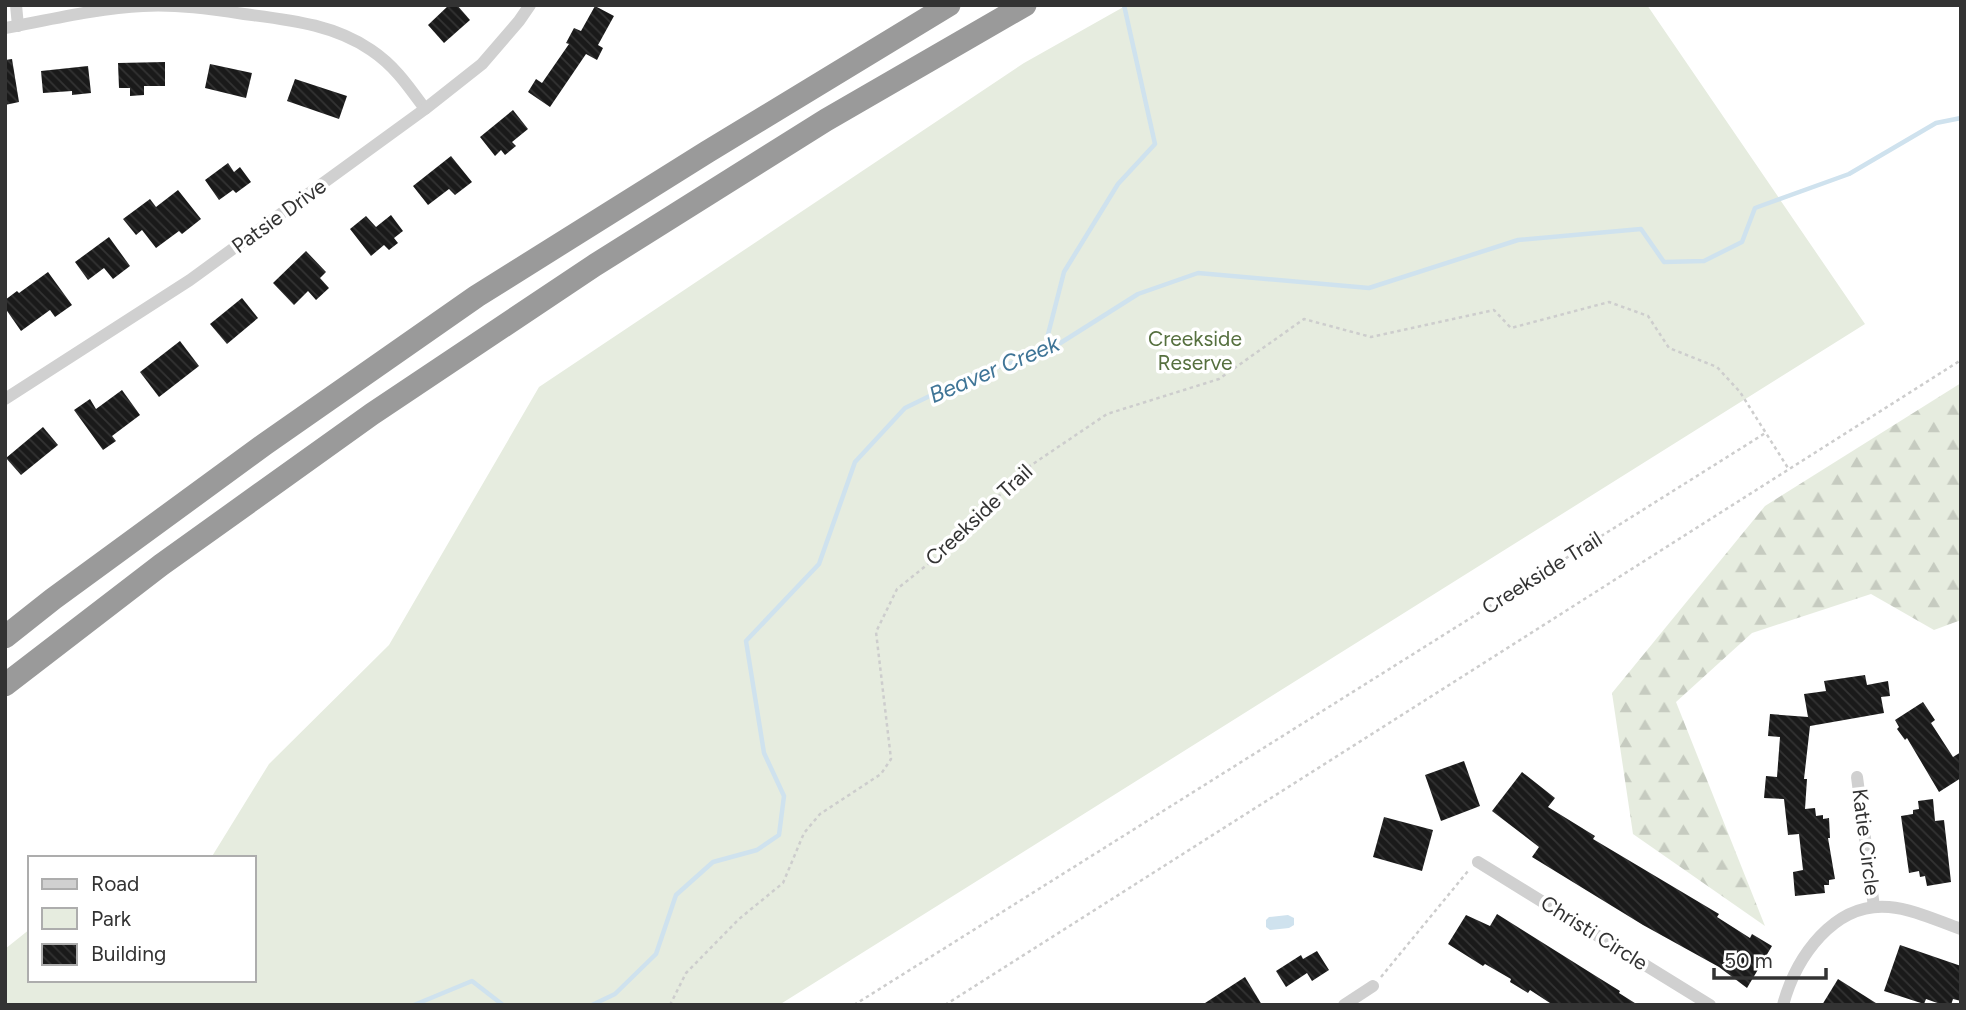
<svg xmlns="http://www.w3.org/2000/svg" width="1966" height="1010" viewBox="0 0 1966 1010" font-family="Figtree,sans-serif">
<defs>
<pattern id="forest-firs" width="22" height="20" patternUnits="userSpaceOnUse" patternTransform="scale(1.75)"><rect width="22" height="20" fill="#e6ecdf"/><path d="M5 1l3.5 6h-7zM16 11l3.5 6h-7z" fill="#c6cbc0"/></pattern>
<pattern id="building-back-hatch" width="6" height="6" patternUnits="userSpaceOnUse" patternTransform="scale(1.75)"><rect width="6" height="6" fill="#1a1a1a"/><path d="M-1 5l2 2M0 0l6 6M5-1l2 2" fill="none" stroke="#333"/></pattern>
</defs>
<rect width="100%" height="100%" fill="#fff"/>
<path fill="url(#forest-firs)" d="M1961 383V620L1934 630 1871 594 1752 633 1676 702 1765 926 1633 834 1612 693 1765 506Z"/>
<path fill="#e6ecdf" d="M1127 5H1647L1865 324 779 1005H5V949L30 929V980H254V858H211L269 764 389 645 539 387 1024 63Z"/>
<path fill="#cfe2ee" d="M1288 915 1294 918V925L1289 928 1270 930 1266 927V920L1269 917Z"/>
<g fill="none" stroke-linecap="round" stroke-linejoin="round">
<g stroke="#cfe2ee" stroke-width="4.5">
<path d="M1043 354 1064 272 1118 184 1155 144 1124 5"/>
<path d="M414 1005 472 981 503 1005"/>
<path d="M592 1005 615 994 656 954 676 895 713 862 757 850 779 835 784 796 764 753 746 641 819 564 855 462 905 408 977 373 1043 354 1138 294 1198 273 1369 288 1518 240 1641 229 1664 262 1704 261 1742 242 1755 208 1849 174 1936 123 1961 118"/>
</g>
</g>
<g fill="url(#building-back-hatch)">
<path d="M449 5H457L470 20 444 43 428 25Z"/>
<path d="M595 6 614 16 598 45 603 48 597 60 586 54 550 107 528 92 536 79 542 83 569 44 566 43 574 28 581 31Z"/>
<path d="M12 59 19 102 5 105V60Z"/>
<path d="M165 62V86H144V95L130 96V88H119L118 63Z"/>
<path d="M210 64 252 73 246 98 205 88Z"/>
<path d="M88 66 91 93 72 95V91L43 93 41 71Z"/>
<path d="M295 79 347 96 339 119 287 101Z"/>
<path d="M513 110 528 129 512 142 516 146 505 155 501 150 495 156 480 137Z"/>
<path d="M451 156 472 182 455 195 449 189 428 205 413 186Z"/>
<path d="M228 163 234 172 240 167 251 182 236 193 233 190 219 200 205 180Z"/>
<path d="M178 190 201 219 182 234 179 231 156 248 142 230 136 235 123 219 150 199 156 207Z"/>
<path d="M391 215 403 231 394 238 398 243 389 250 384 245 371 256 350 229 366 216 376 227Z"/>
<path d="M109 237 130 266 113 279 104 268 88 280 75 262Z"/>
<path d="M306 251 326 272 320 278 329 288 316 300 308 291 294 305 273 283Z"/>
<path d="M48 272 72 305 55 317 50 310 21 331 5 308V300L17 291 19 293Z"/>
<path d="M242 298 258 318 227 344 210 324Z"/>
<path d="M180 341 199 366 159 397 140 372Z"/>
<path d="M122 390 140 415 112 436 116 441 103 450 74 410 90 399 96 409Z"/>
<path d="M43 427 58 445 21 475 6 458Z"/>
<path d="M1865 675 1867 685 1888 681 1890 696 1881 697 1884 713 1810 726 1804 779H1807L1805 809 1815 808 1816 816 1823 815V819L1829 818 1830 838H1828L1835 879 1829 880V885H1824L1825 893 1795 896 1793 872 1803 870 1799 834 1788 835 1784 799 1764 798 1766 776 1777 777 1780 737 1768 736 1770 714 1808 717 1804 694 1826 691 1824 681Z"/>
<path d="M1923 702 1935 720 1931 723 1953 757 1961 752V778L1939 792 1907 738 1905 740 1897 729 1899 727 1895 720Z"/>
<path d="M1464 761 1480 806 1441 821 1425 775Z"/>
<path d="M1522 772 1555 798 1548 807 1595 836 1593 839 1719 914 1717 917 1750 938 1752 934 1772 946 1747 988 1719 967 1643 925 1532 857 1539 847 1492 811Z"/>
<path d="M1933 799 1935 821 1944 820 1951 882 1927 886 1925 876 1920 877 1919 871 1909 873 1901 816 1913 814V810L1919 809 1918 801Z"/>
<path d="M1384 817 1433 830 1422 871 1373 857Z"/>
<path d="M1497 914 1599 978 1620 991 1619 993 1638 1005H1553L1530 990 1528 993 1510 982 1511 979 1485 964 1483 966 1448 944 1466 915 1490 926Z"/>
<path d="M1900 945 1961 966V1001L1953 999 1951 1005H1943L1926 999 1924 1004 1884 991Z"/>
<path d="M1317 951 1329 970 1312 981 1307 973 1286 987 1276 971 1301 955 1303 959Z"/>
<path d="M1245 977 1262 1005H1202Z"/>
<path d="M1838 979 1879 1005H1822Z"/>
</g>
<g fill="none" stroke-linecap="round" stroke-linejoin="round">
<g stroke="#cdcdcd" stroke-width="2.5" stroke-dasharray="3.5 3.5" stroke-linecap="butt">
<path d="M1381 977 1468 871"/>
<path d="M670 1005 686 973 739 919 783 883 804 833 820 814 881 774 891 759 876 632 897 589 938 556 1027 468 1107 414 1219 379 1304 319 1371 337 1494 310 1511 328 1609 302 1648 316 1669 348 1717 367 1740 392 1788 468"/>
<path d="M854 1005 1767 432"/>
<path d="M945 1005 1961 360"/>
</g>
<g stroke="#d0d0d0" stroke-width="12">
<path d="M16 5 18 26"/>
<path d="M5 28C48 20 99 8 143 6 176 4 211 9 244 14 289 20 333 24 371 50 395 66 409 87 425 109"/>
<path d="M5 399 190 280 425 109 482 64 519 21 530 5"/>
<path d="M1857 777 1874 907"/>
<path d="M1478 862 1710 1005"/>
<path d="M1344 1005 1373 986"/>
<path d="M1783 1005C1796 957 1834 902 1889 907 1913 909 1938 921 1961 929"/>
</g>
<g stroke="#9a9a9a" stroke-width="23">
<path d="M5 637 53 599 265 444 477 296 707 152 949 5"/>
<path d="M5 685 161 565 372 414 595 265 826 120 1025 5"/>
</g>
</g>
<g text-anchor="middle" stroke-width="7" stroke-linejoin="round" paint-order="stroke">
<g font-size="21" fill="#333" stroke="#fff">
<text transform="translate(279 216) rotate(-36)" y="7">Patsie Drive</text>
<text transform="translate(979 515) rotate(-43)" y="7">Creekside Trail</text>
<text transform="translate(1542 573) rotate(-32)" y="7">Creekside Trail</text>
<text transform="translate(1866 842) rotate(83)" y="7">Katie Circle</text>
<text transform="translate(1594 933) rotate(32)" y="7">Christi Circle</text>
</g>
<g font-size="21" fill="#56703f" stroke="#fff">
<text x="1195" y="346">Creekside<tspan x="1195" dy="24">Reserve</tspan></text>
</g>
<g font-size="23" font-style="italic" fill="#3f7597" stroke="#fff">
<text transform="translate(994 369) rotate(-23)" y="8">Beaver Creek</text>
</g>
</g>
<rect width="1966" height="1010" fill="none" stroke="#333333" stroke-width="14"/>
<rect x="28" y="856" width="228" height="126" fill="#ffffff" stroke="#adadad" stroke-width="2"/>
<rect x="42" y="879" width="35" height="10" fill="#d0d0d0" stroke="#adadad" stroke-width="2"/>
<text x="91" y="891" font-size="21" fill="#333333">Road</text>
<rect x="42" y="908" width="35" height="21" fill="#e6ecdf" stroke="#adadad" stroke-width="2"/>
<text x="91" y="926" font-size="21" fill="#333333">Park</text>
<rect x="42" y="944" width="35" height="21" fill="url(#building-back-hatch)" stroke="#adadad" stroke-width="2"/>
<text x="91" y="961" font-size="21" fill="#333333">Building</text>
<path d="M1714 968v10h112v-10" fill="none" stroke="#333333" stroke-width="3.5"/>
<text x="1724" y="968" font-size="21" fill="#333333" stroke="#ffffff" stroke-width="5" paint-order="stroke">50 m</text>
</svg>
